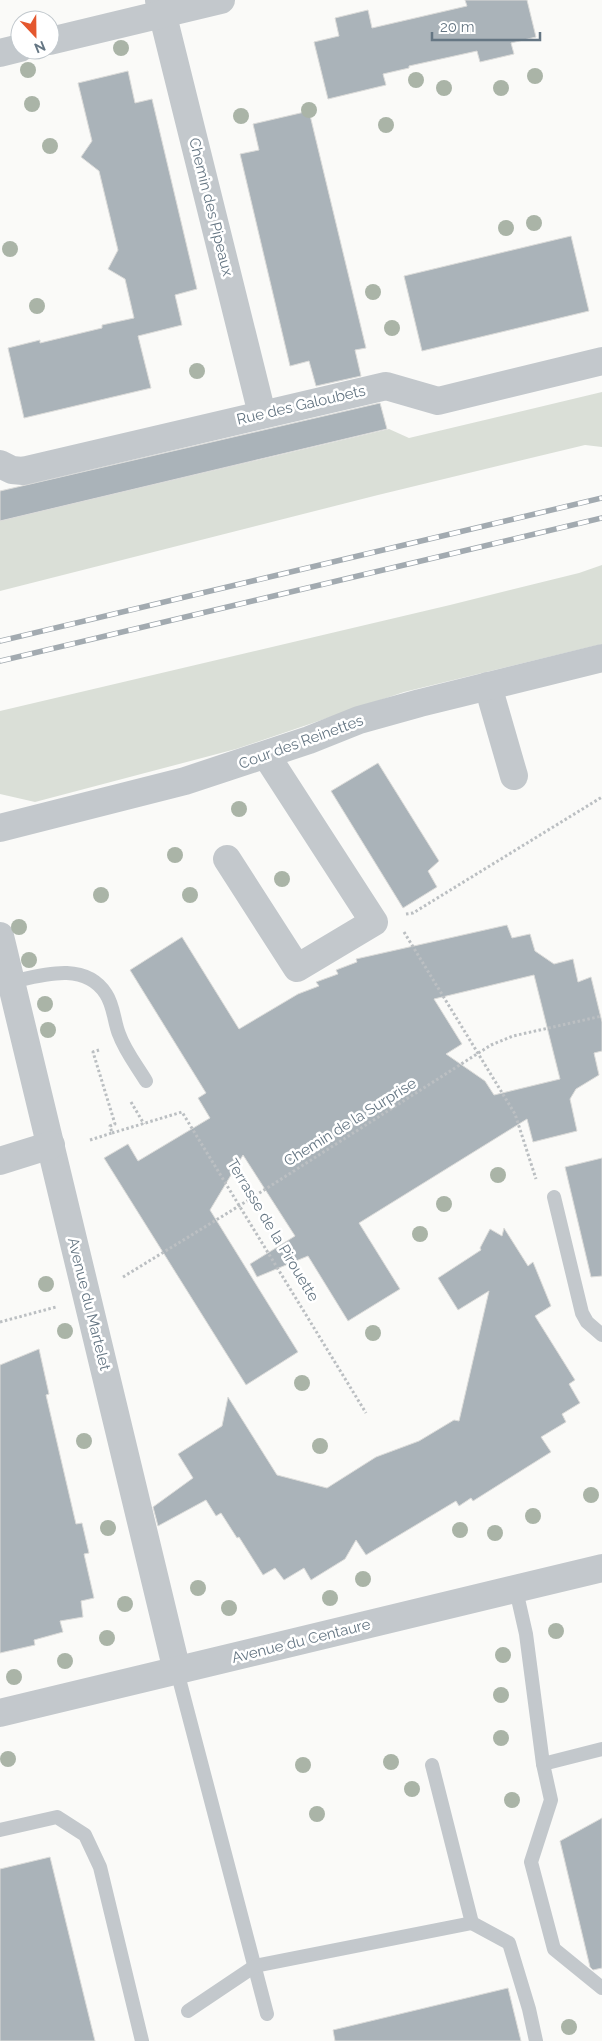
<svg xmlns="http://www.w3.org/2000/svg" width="602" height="2041" viewBox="0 0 602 2041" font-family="Raleway,sans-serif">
<rect width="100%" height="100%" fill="#fafaf8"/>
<g fill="#dadfd7">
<path d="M602 392V447L585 445 378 495 0 591V521L389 429 409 438Z"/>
<path d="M602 565V644L404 692 236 749 35 802 0 794V711L450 605 579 573Z"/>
</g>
<g fill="#aab3b9" stroke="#dcdcda" fill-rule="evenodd">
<path d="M465 0H527L536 37 511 43 514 54 480 62 477 51 409 66V68L383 74 386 85 328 99 314 42 339 36 335 18 368 10 372 28 467 6Z"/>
<path d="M128 71 135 103 152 99 197 289 175 295 182 325 138 336 151 388 24 418 8 348 40 340V343L102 328V325L134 318 125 279 108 269 118 250 99 171 81 157 92 141 78 83Z"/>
<path d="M309 111 366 348 355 350 361 376 316 386 309 361 290 366 240 154 259 150 253 124Z"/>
<path d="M571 236 589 311 422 351 404 276Z"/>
<path d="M380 403 387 429 0 521V491Z"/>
<path d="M378 763 439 861 428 871 437 887 403 908 331 791Z"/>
<path d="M507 925 512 938 530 934 535 951 554 964 573 959 578 982 591 977 602 1022V1051L594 1053 599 1075 576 1089 570 1099 577 1131 533 1142 527 1119 359 1223 400 1289 348 1321 308 1256 257 1277 250 1264 295 1236 243 1155 210 1210 298 1352 246 1385 104 1158 128 1144 138 1161 210 1118 198 1098 206 1093 130 970 182 937 239 1029 298 994 319 986 316 982 338 974 336 970 357 962 356 959ZM534 975 560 1079 494 1095 485 1081 446 1054 462 1044 434 999Z"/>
<path d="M602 1158V1276L591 1277 565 1167Z"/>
<path d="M504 1228 528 1266 533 1262 551 1306 535 1316 575 1380 569 1384 580 1403 562 1414 566 1422 541 1437 551 1452 473 1501 471 1498 459 1506 456 1501 366 1555 356 1540 345 1559 311 1580 304 1568 284 1580 275 1568 263 1575 239 1537 237 1538 221 1513 216 1516 206 1500 158 1526 153 1507 193 1478 178 1454 222 1426 228 1397 277 1475 327 1488 376 1457 419 1441 454 1420 459 1421 489 1291 458 1310 438 1278 481 1250 480 1248 490 1229 502 1236Z"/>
<path d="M39 1349 49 1394 46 1395 76 1524 82 1523 89 1553 84 1554 94 1598 81 1601 83 1617 60 1621 63 1632 34 1640 35 1645 0 1653V1365Z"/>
<path d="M602 1818V1968L593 1970 590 1967 560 1841Z"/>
<path d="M50 1857 95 2041H0V1869Z"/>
<path d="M508 1988 521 2041H335L333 2030Z"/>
</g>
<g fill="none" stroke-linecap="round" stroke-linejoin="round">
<g stroke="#bbbfc2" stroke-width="3" stroke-dasharray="2.5 2.5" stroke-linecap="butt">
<path d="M406 914 413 913 602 797"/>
<path d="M404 932 515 1114 536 1179"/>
<path d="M131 1102 144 1124"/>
<path d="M112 1133 182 1112 366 1413"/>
<path d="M90 1140 112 1133 110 1126 115 1124 93 1052 99 1050"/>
<path d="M123 1277 239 1206 491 1045 513 1036 602 1016"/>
<path d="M0 1322 56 1307"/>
</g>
<g stroke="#c3c8cc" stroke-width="14">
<path d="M11 982C42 975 85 961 106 994 114 1006 114 1022 119 1034 125 1051 137 1066 146 1081"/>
<path d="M554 1197 582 1313 587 1322 602 1335"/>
<path d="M516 1590 526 1634 543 1764 551 1800 531 1862 554 1949 602 1988"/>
<path d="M177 1671 267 2014"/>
<path d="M543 1764 602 1749"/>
<path d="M0 1830 57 1817 85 1835 100 1867 142 2041"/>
<path d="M472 1923 509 1943 529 2009 536 2041"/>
<path d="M188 2011 255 1966 472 1923 432 1765"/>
</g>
<g stroke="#c3c8cc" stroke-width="28">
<path d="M159 0 262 414"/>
<path d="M50 41 221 0"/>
<path d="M0 53 20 48"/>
<path d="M0 464 12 470 23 471 386 386 438 401 602 361"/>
<path d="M488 686 514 776"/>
<path d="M0 828 185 781 309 740 359 720 420 703 602 658"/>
<path d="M227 859 297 968 374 922 266 755"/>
<path d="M0 936 177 1671"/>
<path d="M0 1161 51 1145"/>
<path d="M0 1713 602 1568"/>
</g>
<g stroke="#a2aab0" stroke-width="5.5">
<g id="rail">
<path d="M0 641 602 498"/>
<path d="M0 661 602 518"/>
</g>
</g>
<use href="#rail" stroke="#fff" stroke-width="4" stroke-dasharray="11" stroke-linecap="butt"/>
</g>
<g fill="#aab4a7">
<circle cx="121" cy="48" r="8"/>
<circle cx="28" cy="70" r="8"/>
<circle cx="535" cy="76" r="8"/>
<circle cx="416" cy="80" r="8"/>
<circle cx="444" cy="88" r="8"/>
<circle cx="501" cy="88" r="8"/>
<circle cx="32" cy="104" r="8"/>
<circle cx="309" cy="110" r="8"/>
<circle cx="241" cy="116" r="8"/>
<circle cx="386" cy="125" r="8"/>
<circle cx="50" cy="146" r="8"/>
<circle cx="534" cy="223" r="8"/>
<circle cx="506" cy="228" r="8"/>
<circle cx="10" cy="249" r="8"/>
<circle cx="373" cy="292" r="8"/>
<circle cx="37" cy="306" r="8"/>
<circle cx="392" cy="328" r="8"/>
<circle cx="197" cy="371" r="8"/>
<circle cx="239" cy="809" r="8"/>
<circle cx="175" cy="855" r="8"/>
<circle cx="282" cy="879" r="8"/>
<circle cx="101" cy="895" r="8"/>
<circle cx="190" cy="895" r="8"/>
<circle cx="19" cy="927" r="8"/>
<circle cx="29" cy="960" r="8"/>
<circle cx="45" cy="1004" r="8"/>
<circle cx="48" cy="1030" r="8"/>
<circle cx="498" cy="1175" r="8"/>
<circle cx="444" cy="1204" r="8"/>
<circle cx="420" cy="1234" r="8"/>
<circle cx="46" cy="1284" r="8"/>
<circle cx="65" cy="1331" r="8"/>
<circle cx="373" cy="1333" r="8"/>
<circle cx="302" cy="1383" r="8"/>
<circle cx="84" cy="1441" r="8"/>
<circle cx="320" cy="1446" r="8"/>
<circle cx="591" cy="1495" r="8"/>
<circle cx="533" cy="1516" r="8"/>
<circle cx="108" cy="1528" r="8"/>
<circle cx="460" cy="1530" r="8"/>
<circle cx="495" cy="1533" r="8"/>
<circle cx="363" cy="1579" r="8"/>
<circle cx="198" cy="1588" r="8"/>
<circle cx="330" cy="1598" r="8"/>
<circle cx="125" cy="1604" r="8"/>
<circle cx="229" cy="1608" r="8"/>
<circle cx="556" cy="1631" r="8"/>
<circle cx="107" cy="1638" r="8"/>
<circle cx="503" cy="1655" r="8"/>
<circle cx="65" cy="1661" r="8"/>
<circle cx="14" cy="1677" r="8"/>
<circle cx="501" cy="1695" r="8"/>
<circle cx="501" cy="1738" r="8"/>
<circle cx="8" cy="1759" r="8"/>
<circle cx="391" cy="1762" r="8"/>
<circle cx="303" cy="1765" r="8"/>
<circle cx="412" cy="1789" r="8"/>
<circle cx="512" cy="1800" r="8"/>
<circle cx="317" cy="1814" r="8"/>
<circle cx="569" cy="2027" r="8"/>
</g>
<g text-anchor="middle" stroke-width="5" stroke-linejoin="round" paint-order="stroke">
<g font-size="15" fill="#657683" stroke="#fff">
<text transform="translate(211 207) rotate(76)" y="5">Chemin des Pipeaux</text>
<text transform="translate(301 405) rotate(-13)" y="5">Rue des Galoubets</text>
<text transform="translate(301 742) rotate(-20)" y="5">Cour des Reinettes</text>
<text transform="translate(350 1122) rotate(-32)" y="5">Chemin de la Surprise</text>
<text transform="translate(273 1230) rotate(59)" y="5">Terrasse de la Pirouette</text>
<text transform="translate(89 1304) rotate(76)" y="5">Avenue du Martelet</text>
<text transform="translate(301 1641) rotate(-14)" y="5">Avenue du Centaure</text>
</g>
</g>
<g transform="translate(35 35) rotate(158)"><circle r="24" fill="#ffffff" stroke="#c1c8cd"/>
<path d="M0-4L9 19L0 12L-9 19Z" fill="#e4572e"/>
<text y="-8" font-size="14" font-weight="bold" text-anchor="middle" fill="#657683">N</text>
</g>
<path d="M432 32v8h108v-8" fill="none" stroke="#657683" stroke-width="2.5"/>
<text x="440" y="32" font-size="15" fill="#657683" stroke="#ffffff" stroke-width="4" paint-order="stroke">20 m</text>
</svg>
